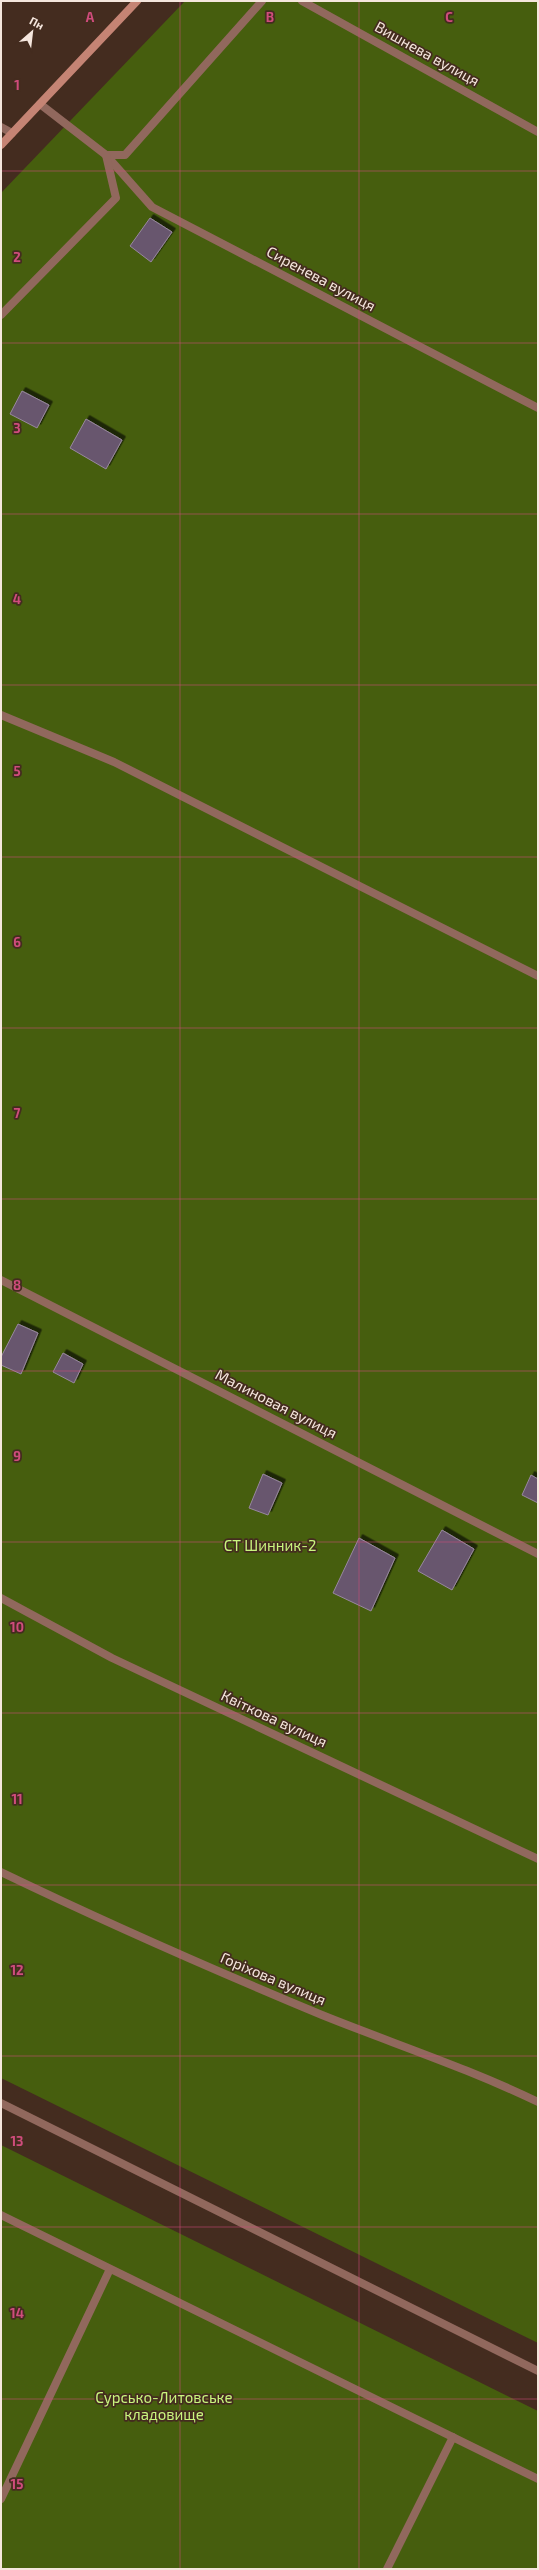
<svg xmlns="http://www.w3.org/2000/svg" width="539" height="2570" viewBox="0 0 539 2570" font-family="'Exo 2',sans-serif">
<defs>
<filter id="shadow"><feDropShadow dx="3.5" dy="-3.5" stdDeviation="0" flood-color="#0009"/></filter>
</defs>
<rect width="100%" height="100%" fill="#442c1f"/>
<g fill="#465e0e">
<path d="M185 1H538V2343L1 2078V193Z"/>
<path d="M1 2145 538 2411V2569H1Z"/>
</g>
<g fill="#67576e" stroke="#98879f" filter="url(#shadow)">
<path d="M150 218 172 232 151 262 130 246Z"/>
<path d="M22 391 49 405 37 428 10 414Z"/>
<path d="M86 419 122 440 106 469 70 448Z"/>
<path d="M18 1324 38 1333 21 1374 1 1365V1357Z"/>
<path d="M63 1353 83 1364 74 1383 53 1372Z"/>
<path d="M263 1474 282 1483 268 1515 249 1508Z"/>
<path d="M531 1475 538 1479V1503L522 1495Z"/>
<path d="M442 1530 474 1549 452 1590 418 1571Z"/>
<path d="M359 1538 395 1558 371 1611 333 1593Z"/>
</g>
<g fill="none" stroke-linecap="round" stroke-linejoin="round">
<g stroke="#91685d" stroke-width="8">
<path d="M302 1 538 132"/>
<path d="M1 127 12 133"/>
<path d="M106 155 152 207 538 408"/>
<path d="M106 155H125L262 1"/>
<path d="M1 1280 538 1554"/>
<path d="M1 1598 112 1658 538 1859"/>
<path d="M1 1872C107 1923 214 1970 322 2015 394 2044 468 2068 538 2102"/>
<path d="M1 2103 538 2371"/>
<path d="M1 2215 538 2479"/>
<path d="M1 2499 110 2269"/>
<path d="M387 2569 453 2437"/>
</g>
<g stroke="#91685d" stroke-width="8">
<path d="M1 315 116 198 106 155 40 104"/>
<path d="M1 715 114 762 538 976"/>
</g>
<path stroke="#c58474" stroke-width="8" d="M1 145 137 1"/>
</g>
<path fill="none" stroke="#cf4c7c" stroke-width="1" stroke-opacity="0.55" d="M180 1V2569M359 1V2569M1 171H538M1 343H538M1 514H538M1 685H538M1 857H538M1 1028H538M1 1199H538M1 1371H538M1 1542H538M1 1713H538M1 1885H538M1 2056H538M1 2227H538M1 2399H538"/>
<g text-anchor="middle" stroke-width="3.5" stroke-linejoin="round" paint-order="stroke">
<g font-size="15" fill="#f5e6dd" stroke="#442c1f">
<text transform="translate(427 54) rotate(29)" y="5">Вишнева вулиця</text>
<text transform="translate(321 279) rotate(28)" y="5">Сиренева вулиця</text>
<text transform="translate(276 1404) rotate(27)" y="5">Малиновая вулиця</text>
<text transform="translate(274 1719) rotate(25)" y="5">Квіткова вулиця</text>
<text transform="translate(273 1979) rotate(23)" y="5">Горіхова вулиця</text>
</g>
<g font-size="15" fill="#c9f57e" stroke="#442c1f">
<text x="270" y="1551">СТ Шинник-2</text>
<text x="164" y="2403">Сурсько-Литовське<tspan x="164" dy="17">кладовище</tspan></text>
</g>
</g>
<g font-size="13" text-anchor="middle" font-weight="bold" fill="#cf4c7c" stroke="#442c1f" stroke-width="3.5" stroke-linejoin="round" paint-order="stroke">
<text x="90" y="22">A</text>
<text x="270" y="22">B</text>
<text x="449" y="22">C</text>
<text x="17" y="90">1</text>
<text x="17" y="262">2</text>
<text x="17" y="433">3</text>
<text x="17" y="604">4</text>
<text x="17" y="776">5</text>
<text x="17" y="947">6</text>
<text x="17" y="1118">7</text>
<text x="17" y="1290">8</text>
<text x="17" y="1461">9</text>
<text x="17" y="1632">10</text>
<text x="17" y="1804">11</text>
<text x="17" y="1975">12</text>
<text x="17" y="2146">13</text>
<text x="17" y="2318">14</text>
<text x="17" y="2489">15</text>
</g>
<rect width="539" height="2570" fill="none" stroke="#f5e6dd" stroke-width="4"/>
<g transform="translate(32 32) rotate(28)" stroke="#442c1f" stroke-width="3" paint-order="stroke">
<path d="M0-3L7 15L0 10L-7 15Z" fill="#f5e6dd"/>
<text y="-6" font-size="11" font-weight="bold" text-anchor="middle" fill="#f5e6dd">Пн</text>
</g>
</svg>
